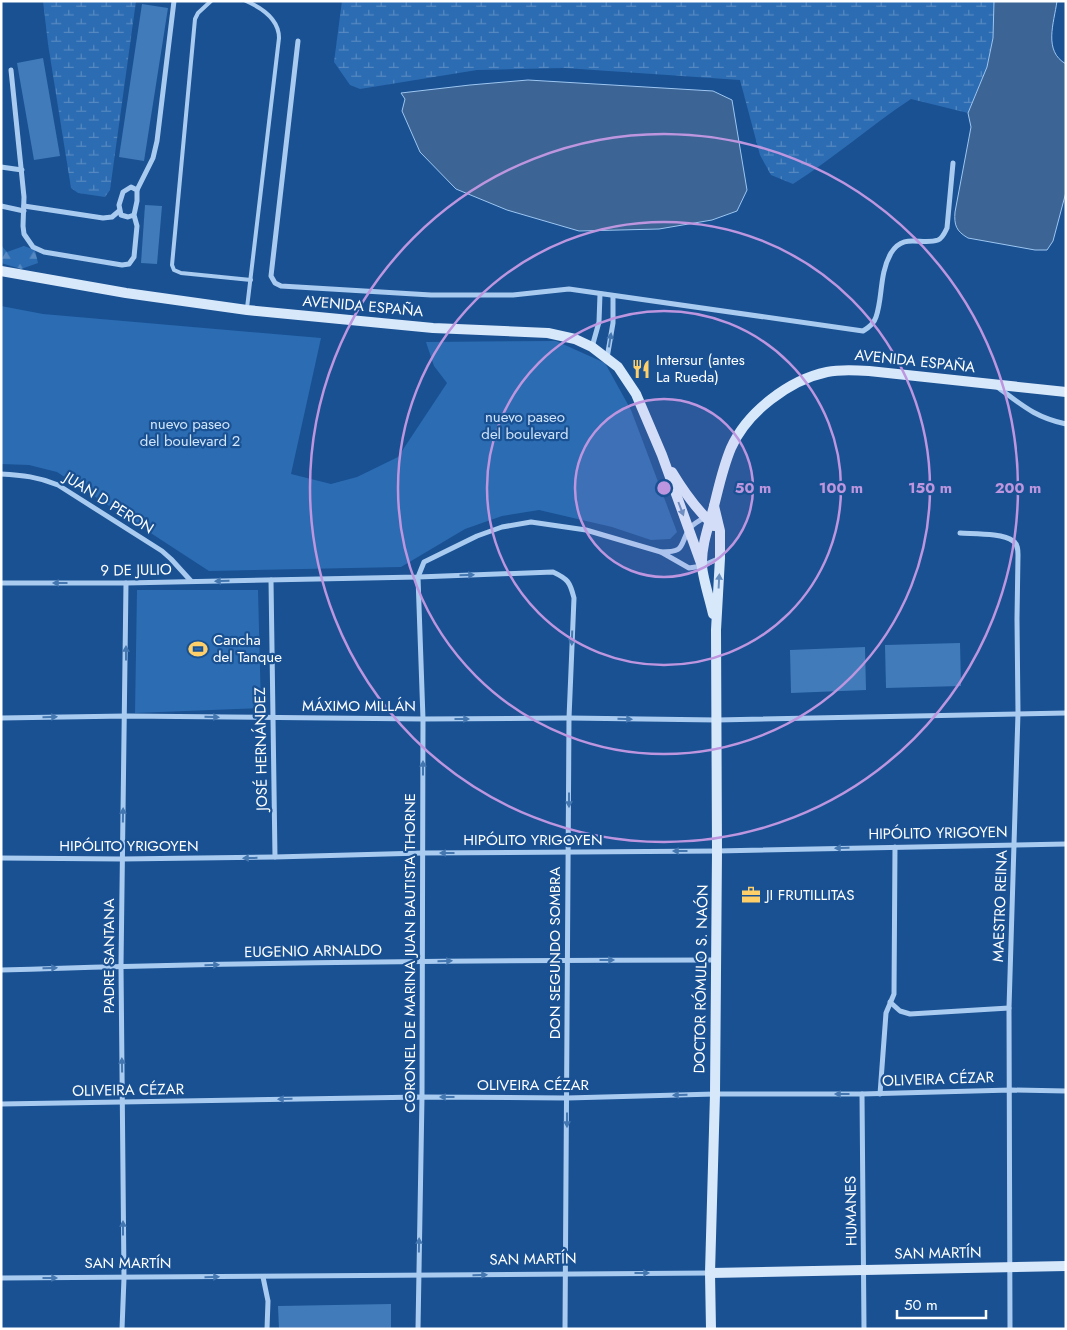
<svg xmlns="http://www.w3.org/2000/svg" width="1067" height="1330" viewBox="0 0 1067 1330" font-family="Jost,sans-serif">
<defs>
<pattern id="forest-firs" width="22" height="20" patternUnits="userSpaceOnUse" patternTransform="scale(1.25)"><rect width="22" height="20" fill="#2c6cb2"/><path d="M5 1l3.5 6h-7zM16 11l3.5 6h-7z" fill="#5689c1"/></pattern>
<pattern id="wetland-marsh" width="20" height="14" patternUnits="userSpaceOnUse" patternTransform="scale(1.25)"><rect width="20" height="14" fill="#2c6cb2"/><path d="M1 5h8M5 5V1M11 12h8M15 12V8" fill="none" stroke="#5689c1"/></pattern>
</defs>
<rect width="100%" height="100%" fill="#195193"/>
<g fill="#2c6cb2">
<path d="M1 306 43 314 321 338 291 474 331 484 357 477 398 457 447 383 434 366 426 342 556 341 605 363 631 410 677 532 670 539 651 540 612 527 539 510 502 516 465 529 401 567 209 571 57 472 29 465 1 464Z"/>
<path d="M137 590H258L261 708 135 713Z"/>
</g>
<path fill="url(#forest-firs)" d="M1 245 7 252 24 246 35 250 38 263 21 269 1 263Z"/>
<g fill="url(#wetland-marsh)">
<path d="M43 1H136L110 190 105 197 78 193 71 188 48 44Z"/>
<path d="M342 1H994L993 38 987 67 968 113 911 99C870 126 834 158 793 184L771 175 760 155 740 80 565 68 477 70 360 89 350 85 334 62Z"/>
</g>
<g fill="#3c6494" stroke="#9dc6f2">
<path d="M994 1H1057C1054 23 1043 51 1066 64V192L1053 241 1047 250H1035L968 238C956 231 954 225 955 212L971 127 968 113 987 67 993 38Z"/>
<path d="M528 80 713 91 732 100 747 190 737 211 712 220 659 229 579 231 507 210 456 189 420 152 402 111 405 99 401 93 470 85Z"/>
</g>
<g fill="#427bba">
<path d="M142 4 168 8 144 161 119 157Z"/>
<path d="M43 58 60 156 34 160 17 63Z"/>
<path d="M145 205 162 206 157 264 141 263Z"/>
<path d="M960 643 961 686 886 688 885 645Z"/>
<path d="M865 647 866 690 791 693 790 650Z"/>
<path d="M391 1304V1329H279L278 1306Z"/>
</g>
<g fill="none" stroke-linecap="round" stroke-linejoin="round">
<g stroke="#aacbf0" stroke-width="4">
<path d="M211 1 198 13 195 19 172 265 174 270 181 273 251 280"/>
<path d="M246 1C262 8 279 19 279 38L247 308"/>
</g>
<g stroke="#aacbf0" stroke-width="5">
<path d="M298 41 271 276 275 283 281 286 431 295H513L569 289 863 331C868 328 874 324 876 317 883 297 879 274 891 253 904 232 921 246 938 240 943 238 945 232 947 228L953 163"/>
<path d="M11 70 24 197 23 226 24 234 33 247 44 252 122 265 129 264 134 257 137 226 134 215 137 201V190L131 187 123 192 119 205 121 215 128 217 134 215"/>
<path d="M1 167 22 170"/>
<path d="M137 190 153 158 157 141 174 1"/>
<path d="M1 206 24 211"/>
<path d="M24 206 103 218 112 217 119 211"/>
<path d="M592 347 599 322 600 294"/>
<path d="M607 358 613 323V296"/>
<path d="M996 386C1022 405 1034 417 1066 424"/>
<path d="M1 474C22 475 39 477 58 485L162 551 171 559 191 581"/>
<path d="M960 533C973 534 1003 533 1013 541 1018 544 1018 550 1018 555L1017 619 1018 713 1009 1008 1010 1329"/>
<path d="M661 552C686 552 679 546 689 529 693 524 700 520 706 517"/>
<path d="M271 580 275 857"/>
<path d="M1 583H126L418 577 424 562 477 536 502 527 531 522 586 530 661 552 689 568 702 566 720 558"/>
<path d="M1 718 126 716 423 719 569 718 717 720 1066 713"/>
<path d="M1 858 122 859 275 857 423 853 717 851 1066 844"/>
<path d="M1 970C239 962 478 960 716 960"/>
<path d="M890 1002 900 1011 910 1014 1009 1008"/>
<path d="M862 1094 864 1329"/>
<path d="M880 1094 886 1013 894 994 895 847"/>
<path d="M1 1104 422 1097 567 1098 715 1094H862L1011 1090 1066 1091"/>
<path d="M263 1277 268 1301 267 1329"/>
<path d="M1 1278 710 1273"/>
<path d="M122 1329 124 1278 121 966 126 583"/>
<path d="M418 1329 422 1097 423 719 418 577 553 572C568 579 570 582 574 598L569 718 565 1329"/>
</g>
<g stroke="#d8e8fb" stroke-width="10">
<path d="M1 271 126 293 247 310 433 328 548 333 575 339 592 347 618 367 636 394 662 455 702 566"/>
<path d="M672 472C684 492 697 510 714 526"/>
<path d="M713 614C710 600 703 579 702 566 701 546 709 525 714 506 719 486 723 467 731 448 747 412 789 380 827 372 841 369 855 370 869 371L1066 392"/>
<path d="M710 1273 1066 1266"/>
<path d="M711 1329 710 1273 715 1094 717 851 716 630 720 558V531L714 506"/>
</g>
</g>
<defs><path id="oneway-solid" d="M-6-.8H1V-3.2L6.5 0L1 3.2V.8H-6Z" transform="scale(1.25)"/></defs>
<g fill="#4476af">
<use href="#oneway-solid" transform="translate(610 340) rotate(-81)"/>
<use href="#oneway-solid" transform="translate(467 575) rotate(-2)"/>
<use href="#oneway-solid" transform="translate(222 581) rotate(179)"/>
<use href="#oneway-solid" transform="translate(60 583) rotate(180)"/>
<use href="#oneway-solid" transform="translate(572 638) rotate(92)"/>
<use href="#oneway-solid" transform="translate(126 653) rotate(-90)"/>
<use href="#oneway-solid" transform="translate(50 717) rotate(-1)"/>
<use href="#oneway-solid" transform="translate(212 717) rotate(1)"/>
<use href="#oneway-solid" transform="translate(462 719)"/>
<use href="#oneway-solid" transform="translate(625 719) rotate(1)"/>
<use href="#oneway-solid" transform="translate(423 768) rotate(-90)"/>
<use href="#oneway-solid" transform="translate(569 800) rotate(90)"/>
<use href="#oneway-solid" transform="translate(123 815) rotate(-89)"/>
<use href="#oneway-solid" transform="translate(842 848) rotate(179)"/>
<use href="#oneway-solid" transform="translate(680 851) rotate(180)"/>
<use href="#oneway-solid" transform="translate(447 853) rotate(180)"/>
<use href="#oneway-solid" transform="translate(250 858) rotate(179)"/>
<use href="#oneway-solid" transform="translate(607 960)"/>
<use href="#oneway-solid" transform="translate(445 961) rotate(-1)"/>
<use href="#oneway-solid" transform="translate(212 965) rotate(-1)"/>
<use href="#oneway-solid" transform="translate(50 968) rotate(-2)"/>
<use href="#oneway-solid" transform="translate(122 1065) rotate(-91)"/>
<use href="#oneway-solid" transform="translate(842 1094) rotate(180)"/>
<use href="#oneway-solid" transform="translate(680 1095) rotate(179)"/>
<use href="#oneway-solid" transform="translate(447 1097) rotate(-180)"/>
<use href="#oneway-solid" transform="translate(285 1099) rotate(179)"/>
<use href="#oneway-solid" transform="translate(567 1120) rotate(90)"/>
<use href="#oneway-solid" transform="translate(123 1228) rotate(-90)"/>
<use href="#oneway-solid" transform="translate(419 1245) rotate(-89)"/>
<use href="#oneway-solid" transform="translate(642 1273)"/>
<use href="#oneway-solid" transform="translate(480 1275) rotate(-1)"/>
<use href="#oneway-solid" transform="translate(212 1277) rotate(-1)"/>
<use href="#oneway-solid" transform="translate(50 1278)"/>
</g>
<g fill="#658dbd">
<use href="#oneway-solid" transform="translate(681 509) rotate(69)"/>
<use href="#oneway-solid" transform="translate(719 581) rotate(-87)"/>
</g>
<circle cx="664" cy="488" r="89" fill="#bd96df" fill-opacity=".12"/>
<g fill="none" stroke="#bd96df" stroke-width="2.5">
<circle cx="664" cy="488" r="89"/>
<circle cx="664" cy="488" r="177"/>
<circle cx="664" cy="488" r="266"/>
<circle cx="664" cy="488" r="354"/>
</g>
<defs>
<g id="restaurant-bare" transform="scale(1.5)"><path d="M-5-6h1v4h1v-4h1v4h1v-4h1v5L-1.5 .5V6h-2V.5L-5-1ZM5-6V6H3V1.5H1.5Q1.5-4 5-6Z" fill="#ffd069" stroke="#195193" stroke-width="2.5" paint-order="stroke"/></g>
<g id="stadium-bare" transform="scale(1.5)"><path d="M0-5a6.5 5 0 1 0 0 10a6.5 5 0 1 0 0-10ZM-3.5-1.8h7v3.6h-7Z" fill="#ffd069" stroke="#195193" stroke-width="2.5" paint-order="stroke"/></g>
<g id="office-bare" transform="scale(1.5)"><path d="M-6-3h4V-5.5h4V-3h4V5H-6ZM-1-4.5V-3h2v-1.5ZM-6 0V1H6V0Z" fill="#ffd069" stroke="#195193" stroke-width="2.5" paint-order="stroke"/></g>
</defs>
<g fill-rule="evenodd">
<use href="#restaurant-bare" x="641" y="369"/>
<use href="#stadium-bare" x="198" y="649"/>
<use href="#office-bare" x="751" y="895"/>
</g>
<g text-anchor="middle" stroke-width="4.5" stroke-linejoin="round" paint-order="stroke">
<g font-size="15" fill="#fff" stroke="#195193">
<text transform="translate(363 306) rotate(5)" y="5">AVENIDA ESPAÑA</text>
<text transform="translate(915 361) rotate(6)" y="5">AVENIDA ESPAÑA</text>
<text transform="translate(109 503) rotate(32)" y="5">JUAN D PERON</text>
<text transform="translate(136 570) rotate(-1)" y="5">9 DE JULIO</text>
<text x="359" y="711">MÁXIMO MILLÁN</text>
<text transform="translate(261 749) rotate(-91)" y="5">JOSÉ HERNÁNDEZ</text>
<text transform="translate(938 833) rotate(-1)" y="5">HIPÓLITO YRIGOYEN</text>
<text x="533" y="845">HIPÓLITO YRIGOYEN</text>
<text x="129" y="851">HIPÓLITO YRIGOYEN</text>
<text transform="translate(1000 906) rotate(-88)" y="5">MAESTRO REINA</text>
<text transform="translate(313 951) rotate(-1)" y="5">EUGENIO ARNALDO</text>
<text transform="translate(410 953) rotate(-90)" y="5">CORONEL DE MARINA JUAN BAUTISTA THORNE</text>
<text transform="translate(555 953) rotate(-90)" y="5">DON SEGUNDO SOMBRA</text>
<text transform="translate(109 956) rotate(-90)" y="5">PADRE SANTANA</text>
<text transform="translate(701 979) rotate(-89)" y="5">DOCTOR RÓMULO S. NAÓN</text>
<text transform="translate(938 1079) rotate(-2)" y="5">OLIVEIRA CÉZAR</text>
<text x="533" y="1090">OLIVEIRA CÉZAR</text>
<text transform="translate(128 1090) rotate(-1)" y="5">OLIVEIRA CÉZAR</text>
<text transform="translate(851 1211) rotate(-91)" y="5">HUMANES</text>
<text transform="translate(938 1253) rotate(-1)" y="5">SAN MARTÍN</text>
<text transform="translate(533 1259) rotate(-1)" y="5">SAN MARTÍN</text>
<text x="128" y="1268">SAN MARTÍN</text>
</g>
<g font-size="15" fill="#fff" stroke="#195193" text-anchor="start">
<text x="656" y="365">Intersur (antes<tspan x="656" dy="17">La Rueda)</tspan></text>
<text x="213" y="645">Cancha<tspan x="213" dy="17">del Tanque</tspan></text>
<text x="766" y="900">JI FRUTILLITAS</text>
</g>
<g font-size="15" fill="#d1e5fb" stroke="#195193">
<text x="525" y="422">nuevo paseo<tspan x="525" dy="17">del boulevard</tspan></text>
<text x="190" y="429">nuevo paseo<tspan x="190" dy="17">del boulevard 2</tspan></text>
</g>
</g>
<circle cx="664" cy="488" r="8" fill="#bd96df" stroke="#195193" stroke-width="2.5"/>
<g font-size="15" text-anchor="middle" font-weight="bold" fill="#bd96df" stroke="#195193" stroke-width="4.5" stroke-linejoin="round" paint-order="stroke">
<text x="753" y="493">50 m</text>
<text x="841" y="493">100 m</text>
<text x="930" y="493">150 m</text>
<text x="1018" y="493">200 m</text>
</g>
<rect width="1067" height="1330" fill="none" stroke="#ffffff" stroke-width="5"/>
<path d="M897 1310v8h89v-8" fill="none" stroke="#ffffff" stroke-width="2.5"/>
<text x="904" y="1310" font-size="15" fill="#ffffff" stroke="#195193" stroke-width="4" paint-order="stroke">50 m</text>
</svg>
